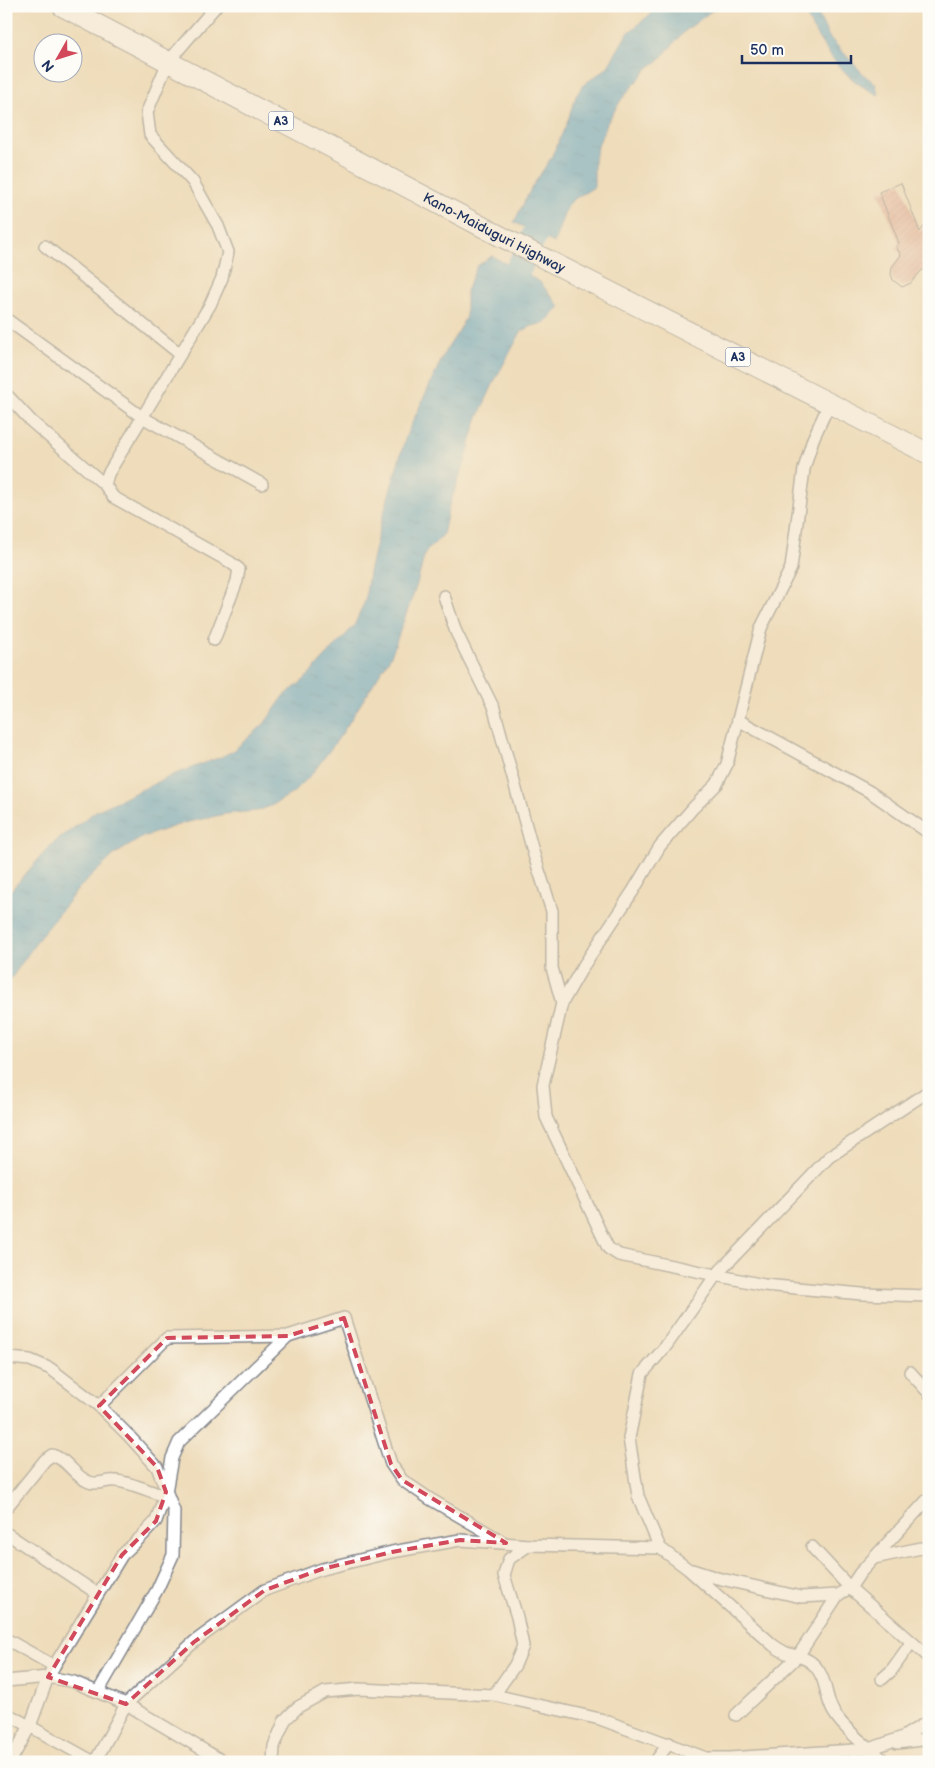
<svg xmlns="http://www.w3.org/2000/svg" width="935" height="1768" viewBox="0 0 935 1768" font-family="'Balsamiq Sans',sans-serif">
<defs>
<pattern id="water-ripples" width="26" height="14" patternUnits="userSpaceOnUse" patternTransform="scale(1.25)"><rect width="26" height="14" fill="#56a5d0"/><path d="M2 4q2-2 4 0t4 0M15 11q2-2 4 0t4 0" fill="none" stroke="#4687ac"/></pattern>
<pattern id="building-hatch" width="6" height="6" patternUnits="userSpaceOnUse" patternTransform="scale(1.25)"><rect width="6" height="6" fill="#dc9381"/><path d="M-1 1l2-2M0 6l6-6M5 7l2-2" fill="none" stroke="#b2786d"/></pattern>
</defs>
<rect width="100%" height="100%" fill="#fdfcf7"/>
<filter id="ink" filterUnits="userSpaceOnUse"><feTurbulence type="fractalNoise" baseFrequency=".02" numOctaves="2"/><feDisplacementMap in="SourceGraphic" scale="10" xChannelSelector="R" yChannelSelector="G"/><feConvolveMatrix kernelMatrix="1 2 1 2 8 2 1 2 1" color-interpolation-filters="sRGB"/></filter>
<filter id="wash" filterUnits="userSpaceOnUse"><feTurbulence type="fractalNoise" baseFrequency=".0096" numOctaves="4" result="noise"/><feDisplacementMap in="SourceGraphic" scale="20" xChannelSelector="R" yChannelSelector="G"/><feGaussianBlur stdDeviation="1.12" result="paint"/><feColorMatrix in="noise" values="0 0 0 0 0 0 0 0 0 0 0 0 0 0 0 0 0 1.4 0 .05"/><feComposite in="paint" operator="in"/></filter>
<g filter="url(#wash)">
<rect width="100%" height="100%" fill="#eedcba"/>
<g fill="url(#water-ripples)" stroke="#386a97">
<path d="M660 6H718L685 31 659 60 648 68 621 100 607 123 597 148 594 160V187C587 192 580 195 573 200 565 206 558 233 554 243L514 222 532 187 551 158 567 123 576 96 583 85 607 68 627 34Z"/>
<path d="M799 6H814L829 37 865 76 875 83 879 95C848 82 830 58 813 29 807 20 808 13 799 6Z"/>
<path d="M492 256 540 282 560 307 545 323 532 326 521 332 495 380 476 422 465 462 449 506 443 535 425 553 417 584 391 656 341 735 312 774 293 793 271 806 257 811 225 814 184 823 143 837 114 855 79 888 42 934 6 986V896L51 845 96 811 175 774 221 757 233 751 264 724 284 696 304 680 354 626 365 601 369 572 380 526 406 436 445 352 460 329 466 316V291L477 266Z"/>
</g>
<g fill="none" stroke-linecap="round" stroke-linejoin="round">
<path stroke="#56a5d0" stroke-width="26" d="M502 302 551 202"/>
</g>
<g id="blocks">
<path fill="url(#building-hatch)" d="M901 183 920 232 929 219V270H922L911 283 902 287 893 280 891 274 892 267 901 255 896 247 899 243 879 192Z"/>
</g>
</g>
<g filter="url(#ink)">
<use href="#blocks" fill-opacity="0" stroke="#84868c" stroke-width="1"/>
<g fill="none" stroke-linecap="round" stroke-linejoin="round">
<g stroke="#84868c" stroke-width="14">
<g id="street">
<path d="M45 246 180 354"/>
<path d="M6 319 142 417 262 484"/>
<path d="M6 394 32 422 105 485"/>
<path d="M832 405 825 413 813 439 804 469 791 568 761 628 727 764 717 784 693 808 660 846 633 891 582 968 562 1003 543 1085 546 1117 608 1248 619 1255 764 1285 862 1294 929 1296"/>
<path d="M444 596 456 632 494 709 534 855 552 911V968L562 1003"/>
<path d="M214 640 237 581 239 569 230 562 113 497 105 485 108 474 210 305 222 278 228 252 218 226 193 182 150 135 147 112 168 62 216 6"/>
<path d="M738 720 870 792 929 833"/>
<path d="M6 1356 9 1358 30 1360 51 1369 99 1406 129 1436 157 1467 174 1511 173 1555 157 1590 98 1692"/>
<path d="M910 1372 929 1393"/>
<path d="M99 1406 167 1338 288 1336 344 1318 391 1464 402 1480 430 1499 502 1541"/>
<path d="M6 1508 45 1460 52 1455C69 1460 73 1476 89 1482 99 1486 107 1479 116 1481 130 1482 151 1492 165 1496"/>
<path d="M6 1533 98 1594"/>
<path d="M812 1547 850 1588 929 1657"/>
<path d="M874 1558 921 1548 929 1550"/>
<path d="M692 1570 717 1578 801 1597 838 1595 850 1588 860 1573 929 1498"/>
<path d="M6 1639 54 1666"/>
<path d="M882 1679 891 1671 911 1643"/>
<path d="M6 1681 48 1677 74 1682 126 1704 224 1762"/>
<path d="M494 1695 515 1665 523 1646 517 1617 504 1575 509 1559 529 1545"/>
<path d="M6 1713 94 1762"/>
<path d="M736 1715 798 1656 838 1595"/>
<path d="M897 1743 929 1739"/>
<path d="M10 1762 30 1726 48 1677 54 1666 122 1555 143 1535 156 1521 166 1492 172 1458 179 1442 288 1336"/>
<path d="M95 1762 126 1704 194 1642 265 1590 322 1569 392 1552 460 1540 529 1545 660 1548"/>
<path d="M273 1762 274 1746 285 1720 298 1707 325 1692 359 1689 494 1695 600 1719 706 1758H729L870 1749 903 1737 929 1721"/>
<path d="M655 1762 669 1743"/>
<path d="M886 1762C871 1750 842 1728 833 1711 825 1697 827 1678 814 1665 807 1657 795 1656 786 1653 782 1651 777 1648 773 1645L688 1569 660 1548 638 1496 629 1438 642 1374 666 1346 716 1275 829 1157 929 1091"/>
</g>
</g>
<g stroke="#84868c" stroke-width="22">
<g id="highway">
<path id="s1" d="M62 6 500 236 929 454"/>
</g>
</g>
<use href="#street" stroke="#fff" stroke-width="11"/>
<use href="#highway" stroke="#fff" stroke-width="20"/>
</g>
</g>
<path d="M0 0H935V1768H0ZM344 1318 391 1464 402 1480 506 1543 460 1540 392 1552 322 1569 265 1590 194 1642 126 1704 48 1677 122 1555 156 1521 166 1492 157 1467 99 1406 167 1338 288 1336Z" fill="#eedcba" fill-opacity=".55" fill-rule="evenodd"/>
<path fill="none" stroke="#d1495b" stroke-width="4" stroke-dasharray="10 6" stroke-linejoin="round" d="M344 1318 391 1464 402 1480 506 1543 460 1540 392 1552 322 1569 265 1590 194 1642 126 1704 48 1677 122 1555 156 1521 166 1492 157 1467 99 1406 167 1338 288 1336Z"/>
<g text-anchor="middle" stroke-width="4.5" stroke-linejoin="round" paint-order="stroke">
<g fill="#fdfcf7" stroke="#5f6c8c" stroke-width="1">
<rect x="268.5" y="111.5" width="25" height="19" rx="4"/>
<rect x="725.5" y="347.5" width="25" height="19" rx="4"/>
</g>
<g font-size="12" font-weight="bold" fill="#1b2f5e">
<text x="281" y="125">A3</text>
<text x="738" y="361">A3</text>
</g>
<g font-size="14" fill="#1b2f5e" stroke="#fdfcf7">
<text dy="5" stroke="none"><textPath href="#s1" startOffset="488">Kano-Maiduguri Highway</textPath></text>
</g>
</g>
<rect width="935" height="1768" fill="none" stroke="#fdfcf7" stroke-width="25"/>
<g transform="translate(58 58) rotate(231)"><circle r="24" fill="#fdfcf7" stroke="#a3aaba"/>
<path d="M0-4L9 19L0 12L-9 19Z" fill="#d1495b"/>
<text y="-8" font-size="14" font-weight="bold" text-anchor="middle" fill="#1b2f5e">N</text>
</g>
<path d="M742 55v8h109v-8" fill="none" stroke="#1b2f5e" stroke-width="2.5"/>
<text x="750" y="55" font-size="15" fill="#1b2f5e" stroke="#fdfcf7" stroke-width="4" paint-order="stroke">50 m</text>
</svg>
